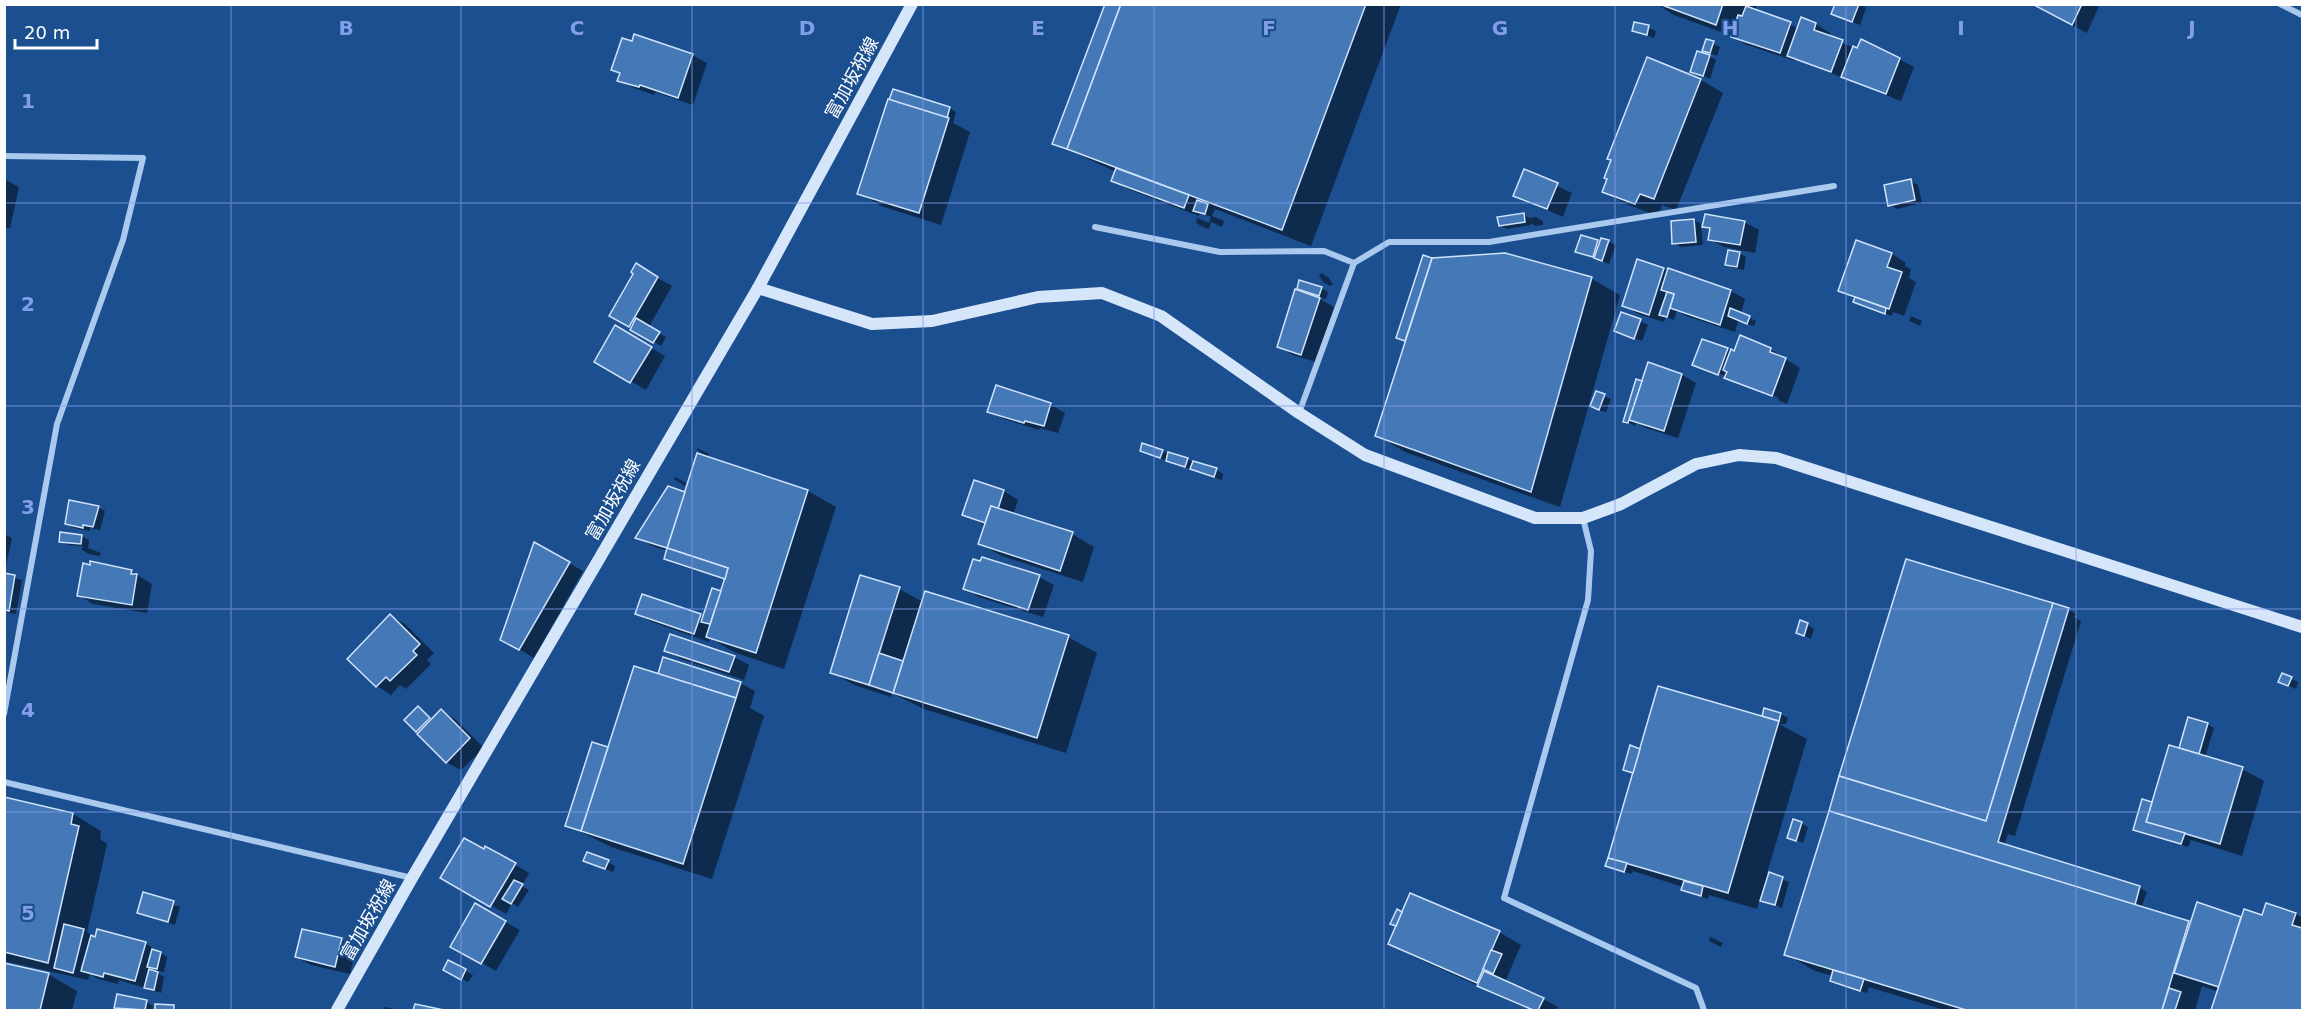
<svg xmlns="http://www.w3.org/2000/svg" width="2307" height="1015" viewBox="0 0 2307 1015" font-family="'DejaVu Sans','Noto Sans JP',sans-serif">
<rect width="100%" height="100%" fill="#1b4f8f"/>
<g fill="#0007">
<path d="M1107 4H1401L1311 246 1215 209 1212 216 1224 221 1222 227 1211 222 1209 229 1203 227 1196 223 1197 218 1209 223 1211 217 1200 213 1199 216 1128 189 1113 180 1116 172 1054 143Z"/>
<path d="M1657 4H1757L1755 11 1798 28 1816 24 1830 33 1829 37 1854 48 1899 59 1914 67 1901 101 1795 59V61L1747 45 1732 36 1674 15Z"/>
<path d="M1836 4H1860L1866 8 1860 25 1833 14Z"/>
<path d="M2100 4 2087 33 2033 5V4Z"/>
<path d="M1636 23 1656 31 1654 38 1634 31Z"/>
<path d="M1707 41 1720 47 1717 56 1704 50Z"/>
<path d="M692 55 707 63 693 105 655 92 654 95 634 88 619 80 621 74 613 70Z"/>
<path d="M1709 56 1716 60 1710 79 1692 71Z"/>
<path d="M1648 59 1701 80 1723 93 1676 210 1662 205 1658 216 1626 204 1604 191Z"/>
<path d="M949 108 956 112 953 123 970 132 941 225 881 206 859 193Z"/>
<path d="M1525 171 1572 193 1563 217 1515 195Z"/>
<path d="M4 179 19 187 10 228H4Z"/>
<path d="M1911 181 1918 185 1922 203 1897 209 1890 205Z"/>
<path d="M1524 215 1529 218 1536 217 1543 221V225L1535 226 1531 223V225L1507 229 1500 225Z"/>
<path d="M1694 220 1701 224 1703 245 1681 247 1674 243Z"/>
<path d="M1744 222 1759 230 1755 253 1724 247 1709 239 1711 231 1704 226Z"/>
<path d="M1582 237 1601 243 1602 239 1616 245 1609 264 1577 251Z"/>
<path d="M1857 242 1892 254 1906 263 1905 266 1911 269 1909 278 1916 282 1904 316 1893 312 1892 316 1861 305 1855 301V299L1840 290Z"/>
<path d="M1739 253 1746 257 1744 270 1734 268 1727 264Z"/>
<path d="M1505 254 1592 279 1620 295 1560 507 1405 452 1377 435 1406 342 1398 338 1423 257 1432 260Z"/>
<path d="M1638 261 1731 291 1745 299 1741 314 1756 321 1754 326 1738 321 1735 332 1686 316 1677 311 1674 320 1666 317 1664 322 1638 314 1624 305Z"/>
<path d="M636 266 672 286 649 327 666 337 661 346 611 315 635 273Z"/>
<path d="M1321 273 1328 277 1333 284 1330 286 1323 282 1319 275Z"/>
<path d="M1298 288H1321L1328 292 1326 299 1316 297 1334 307 1316 362 1293 355 1278 346 1307 293Z"/>
<path d="M1622 313 1648 325 1642 341 1623 334Z"/>
<path d="M1911 316 1922 321 1920 326 1909 321Z"/>
<path d="M615 327 665 356 646 390 596 361Z"/>
<path d="M1770 349 1800 368 1787 404 1778 400 1779 398 1740 382V385L1725 376 1694 364 1727 350 1735 352Z"/>
<path d="M1682 375 1696 383 1678 438 1646 428 1636 423 1635 426 1625 421 1643 383Z"/>
<path d="M1597 393 1611 399 1606 412 1598 410Z"/>
<path d="M1050 404 1065 413 1058 433 1040 428 1039 430 1004 419 989 411Z"/>
<path d="M697 448 709 454 708 457 697 450Z"/>
<path d="M1162 451 1217 470 1223 474 1222 480 1148 454Z"/>
<path d="M698 455 808 491 836 507 784 669 736 653 710 638 709 642 652 622 637 614 643 596 704 618 722 593 726 580 673 563 666 559 668 551 652 546 637 537 686 493Z"/>
<path d="M675 477 686 483 685 486 674 479Z"/>
<path d="M974 482 1004 491 1018 500 1013 515 1072 534 1094 547 1083 582 1002 556 980 544 986 526 964 515Z"/>
<path d="M98 507 105 511 100 530 90 528V531L74 528 67 524Z"/>
<path d="M4 534 12 538 6 565 4 564Z"/>
<path d="M62 534 82 536 89 540 88 548 101 553 100 556 89 554 82 550 83 546 68 545 61 541Z"/>
<path d="M535 544 583 571 534 658 502 639Z"/>
<path d="M1907 561 2069 610 2076 614 2074 617 2081 621 2015 836 2008 834 2004 846 2140 888 2147 892 2141 908 2191 924 2198 904 2242 919 2263 917 2267 905 2296 914 2302 918V1010H2213L2219 992 2202 986 2195 1010H1944L1869 987 1867 993 1838 984 1832 980 1833 976 1815 971 1786 954Z"/>
<path d="M131 571 152 584 147 613 93 604 79 595Z"/>
<path d="M4 575 22 580 16 614 4 612Z"/>
<path d="M1039 577 1054 585 1043 617 979 597 965 588Z"/>
<path d="M899 589 923 602 1068 637 1097 653 1066 753 924 709 892 693 891 697 854 685 832 672Z"/>
<path d="M391 616 405 624 434 653 427 660 431 664 406 689 400 685 391 695 377 686Z"/>
<path d="M1808 625 1814 629 1811 639 1798 632Z"/>
<path d="M666 650 734 657 749 665 744 680 681 659Z"/>
<path d="M2283 675 2298 682 2296 689 2287 685Z"/>
<path d="M659 676 740 683 755 691 750 708 764 716 712 879 611 847 567 825 609 749Z"/>
<path d="M418 708 433 720 442 711 456 720 484 748 461 770 446 762 417 731Z"/>
<path d="M1781 714 1788 718 1786 724H1779L1807 739 1767 873 1789 882 1782 908 1760 898 1757 909 1709 895 1708 899 1690 893 1683 889V887L1633 871 1631 874 1607 865 1634 774 1625 769 1641 750 1770 719 1764 716Z"/>
<path d="M2207 724 2214 728 2205 757 2242 769 2264 781 2242 856 2191 840 2188 847 2135 829 2153 804 2180 750Z"/>
<path d="M4 799 73 814 101 831 100 839 107 844 87 932 96 938 145 943 167 957 164 972 153 970 164 977 161 993 119 980 118 984 98 979 90 974 88 980 4 961Z"/>
<path d="M1801 823 1808 827 1803 843 1789 837Z"/>
<path d="M486 848 529 873 522 886 529 890 518 907 512 903 506 914 442 877Z"/>
<path d="M585 861 608 862 615 866 613 872Z"/>
<path d="M144 894 180 907 175 925 139 912Z"/>
<path d="M476 905 520 930 496 971 452 946Z"/>
<path d="M1402 913 1499 932 1521 945 1505 982 1543 999 1558 1007 1556 1010H1532L1412 956 1390 943Z"/>
<path d="M1710 937 1723 943 1721 947 1709 941Z"/>
<path d="M341 940 356 948 350 974 311 965 296 957Z"/>
<path d="M449 962 473 975 468 982 445 970Z"/>
<path d="M4 965 46 973 77 991 72 1010H4Z"/>
<path d="M146 1002 153 1006 152 1010H120L115 1008Z"/>
<path d="M157 1006 173 1007 180 1010H156Z"/>
<path d="M384 1007 400 1010H383Z"/>
</g>
<g fill="#4478b7" stroke="#cfe3fa" stroke-width="1.5">
<path d="M1105 4H1121L1067 149 1052 144Z"/>
<path d="M1121 4H1366L1282 230 1067 149Z"/>
<path d="M1659 4H1723L1716 25Z"/>
<path d="M1835 4H1859L1852 22 1831 14Z"/>
<path d="M2032 4H2082L2072 25Z"/>
<path d="M1746 6 1791 22 1780 53 1731 37 1738 15 1742 16Z"/>
<path d="M1801 17 1816 23 1814 30 1843 40 1831 72 1787 56Z"/>
<path d="M1634 22 1649 25 1647 35 1632 31Z"/>
<path d="M634 34 693 54 678 98 640 85 639 87 617 81 620 73 611 70 622 38 632 41Z"/>
<path d="M1706 39 1714 41 1710 53 1702 51Z"/>
<path d="M1861 39 1900 58 1886 94 1841 77 1853 46 1857 48Z"/>
<path d="M1697 51 1710 55 1703 76 1690 72Z"/>
<path d="M1647 57 1701 79 1654 199 1640 194 1635 204 1602 192 1607 179 1604 178 1611 160 1607 159Z"/>
<path d="M893 89 950 107 947 118 889 100Z"/>
<path d="M888 99 949 118 919 213 857 194Z"/>
<path d="M1116 168 1189 195 1184 208 1111 181Z"/>
<path d="M1524 169 1558 183 1547 209 1513 196Z"/>
<path d="M1911 179 1915 200 1888 206 1884 185Z"/>
<path d="M1197 200 1208 204 1205 214 1193 211Z"/>
<path d="M1524 213 1525 222 1499 226 1497 217Z"/>
<path d="M1705 214 1745 221 1740 245 1708 240 1710 228 1702 227Z"/>
<path d="M1694 219 1696 242 1672 244 1671 221Z"/>
<path d="M1581 235 1598 240 1593 257 1575 252Z"/>
<path d="M1601 238 1609 240 1602 261 1594 258Z"/>
<path d="M1856 240 1892 253 1887 267 1902 272 1889 309 1838 291Z"/>
<path d="M1728 250 1740 252 1737 267 1725 265Z"/>
<path d="M1505 253 1592 277 1531 492 1375 436 1432 258Z"/>
<path d="M1423 255 1432 258 1405 341 1396 338Z"/>
<path d="M1637 259 1664 268 1649 315 1622 306Z"/>
<path d="M636 263 658 277 629 327 609 316 633 274 631 272Z"/>
<path d="M1668 268 1731 290 1720 325 1670 308 1674 294 1661 290Z"/>
<path d="M1299 280 1322 287 1319 296 1297 289Z"/>
<path d="M1295 289 1320 298 1301 355 1277 347Z"/>
<path d="M1667 292 1674 294 1667 317 1659 315Z"/>
<path d="M1855 297 1886 308 1885 314 1853 302Z"/>
<path d="M1730 308 1750 316 1747 324 1728 316Z"/>
<path d="M1621 312 1641 319 1634 339 1614 331Z"/>
<path d="M636 318 660 332 653 343 630 330Z"/>
<path d="M615 325 652 347 630 383 594 362Z"/>
<path d="M1740 335 1771 348 1770 352 1786 358 1772 396 1724 378 1727 372 1723 370 1731 349 1734 351Z"/>
<path d="M1702 339 1728 348 1718 375 1692 365Z"/>
<path d="M1648 362 1682 374 1664 431 1629 420Z"/>
<path d="M1636 379 1642 381 1628 423 1623 422Z"/>
<path d="M996 385 1051 403 1044 426 1025 421 1024 423 987 412Z"/>
<path d="M1596 391 1605 394 1599 410 1590 406Z"/>
<path d="M1142 443 1163 450 1160 458 1140 451Z"/>
<path d="M1168 452 1188 458 1185 467 1166 461Z"/>
<path d="M697 453 808 490 756 653 706 637 728 568 667 548Z"/>
<path d="M1193 461 1217 468 1214 477 1190 469Z"/>
<path d="M974 480 1004 490 998 509 991 506 985 523 962 515Z"/>
<path d="M668 486 685 492 667 548 635 538Z"/>
<path d="M69 500 99 506 93 527 83 525V528L65 524Z"/>
<path d="M991 506 1073 532 1060 571 978 544Z"/>
<path d="M60 532 82 535 81 544 59 542Z"/>
<path d="M534 542 570 562 519 650 500 640Z"/>
<path d="M667 548 728 568 725 579 664 559Z"/>
<path d="M982 557 1040 575 1028 610 963 589 973 559 980 561Z"/>
<path d="M1906 559 2053 603 1986 821 1839 776Z"/>
<path d="M90 561 132 570 131 574H137L132 605 77 596 83 563 90 565Z"/>
<path d="M4 573 15 575 9 611 4 610Z"/>
<path d="M860 575 900 587 869 685 830 673Z"/>
<path d="M712 588 721 591 710 624 701 622Z"/>
<path d="M925 591 1069 635 1037 738 893 693Z"/>
<path d="M642 594 701 614 694 634 635 614Z"/>
<path d="M2053 603 2069 608 1998 842 2140 886 2135 905 1829 811 1839 776 1986 821Z"/>
<path d="M390 614 420 644 413 651 417 655 390 681 386 677 376 687 347 659Z"/>
<path d="M1800 620 1808 623 1804 636 1796 633Z"/>
<path d="M670 634 735 656 729 672 664 651Z"/>
<path d="M879 653 903 661 893 693 869 685Z"/>
<path d="M663 657 741 682 736 698 658 674Z"/>
<path d="M634 666 736 698 683 864 581 831Z"/>
<path d="M2282 673 2292 677 2288 686 2278 682Z"/>
<path d="M1658 686 1779 721 1728 893 1608 858Z"/>
<path d="M418 706 430 718 416 732 404 720Z"/>
<path d="M1764 708 1781 713 1779 721 1762 716Z"/>
<path d="M441 709 470 738 446 763 417 734Z"/>
<path d="M2188 717 2208 723 2199 754 2179 748Z"/>
<path d="M592 742 608 747 581 831 565 826Z"/>
<path d="M1630 745 1640 749 1633 773 1623 770Z"/>
<path d="M2169 745 2243 767 2220 844 2146 822Z"/>
<path d="M4 797 73 813 71 824 79 826 48 963 4 952Z"/>
<path d="M2142 799 2152 802 2146 822 2185 833 2181 844 2133 830Z"/>
<path d="M1829 811 2189 921 2162 1010H1966L1784 955Z"/>
<path d="M1793 819 1802 822 1796 841 1787 838Z"/>
<path d="M464 838 484 849 485 846 516 863 490 907 440 878Z"/>
<path d="M587 852 609 860 605 869 583 861Z"/>
<path d="M1608 858 1627 863 1624 872 1605 866Z"/>
<path d="M1769 872 1783 877 1775 905 1760 901Z"/>
<path d="M514 880 523 884 511 904 502 899Z"/>
<path d="M1684 881 1703 886 1701 896 1681 890Z"/>
<path d="M143 892 174 901 168 922 137 913Z"/>
<path d="M1410 893 1500 931 1477 983 1388 944Z"/>
<path d="M2197 902 2241 917 2219 987 2174 973Z"/>
<path d="M475 903 506 921 481 964 450 947Z"/>
<path d="M2266 903 2296 913 2292 925 2302 928V1010H2211L2244 909 2262 915Z"/>
<path d="M1397 909 1402 912 1396 926 1390 924Z"/>
<path d="M64 924 84 929 73 973 54 968Z"/>
<path d="M97 929 146 942 135 981 104 973 103 977 81 971 91 935 95 937Z"/>
<path d="M302 929 342 938 335 967 295 957Z"/>
<path d="M152 949 161 952 157 969 147 967Z"/>
<path d="M1491 950 1502 954 1493 974 1483 969Z"/>
<path d="M448 960 466 969 461 980 443 970Z"/>
<path d="M4 963 49 973 40 1010H4Z"/>
<path d="M149 969 158 972 154 990 144 988Z"/>
<path d="M1833 970 1864 979 1860 991 1830 981Z"/>
<path d="M1484 971 1544 998 1538 1010H1533L1477 986Z"/>
<path d="M2169 988 2181 992 2175 1010H2162Z"/>
<path d="M117 994 147 1000 145 1010 114 1008Z"/>
<path d="M155 1004 174 1005V1010H155Z"/>
<path d="M415 1004 444 1010H413Z"/>
</g>
<g fill="none" stroke-linecap="round" stroke-linejoin="round">
<g stroke="#a9c9ee" stroke-width="6">
<path d="M2280 4 2302 15"/>
<path d="M4 156 143 158 123 240 57 424 4 714"/>
<path d="M1095 227 1220 252 1324 251 1354 263"/>
<path d="M1299 413 1354 263 1389 242H1489L1834 186"/>
<path d="M1583 518 1591 551 1588 600 1504 898 1696 988 1704 1010"/>
<path d="M4 782 412 878"/>
</g>
<g stroke="#d6e6fa" stroke-width="12">
<path d="M758 288 872 324 932 321 1038 297 1102 293 1161 316 1299 413 1365 455 1535 518H1583L1621 504 1696 464 1739 455 1776 458 2302 627"/>
<path d="M337 1010 412 878 758 288 912 4"/>
</g>
</g>
<path fill="none" stroke="#839eea" stroke-width="1.5" stroke-opacity="0.55" d="M231 4V1010M461 4V1010M692 4V1010M923 4V1010M1154 4V1010M1384 4V1010M1615 4V1010M1846 4V1010M2076 4V1010M4 203H2302M4 406H2302M4 609H2302M4 812H2302"/>
<g text-anchor="middle" stroke-width="4.5" stroke-linejoin="round" paint-order="stroke">
<g font-size="18" fill="#fff" stroke="#1b4f8f">
<text transform="translate(852 78) rotate(-61)" y="6">富加坂祝線</text>
<text transform="translate(613 500) rotate(-60)" y="6">富加坂祝線</text>
<text transform="translate(368 920) rotate(-60)" y="6">富加坂祝線</text>
</g>
</g>
<g font-size="20" text-anchor="middle" font-weight="bold" fill="#839eea" stroke="#1b4f8f" stroke-width="4.5" stroke-linejoin="round" paint-order="stroke">
<text x="346" y="35">B</text>
<text x="577" y="35">C</text>
<text x="807" y="35">D</text>
<text x="1038" y="35">E</text>
<text x="1269" y="35">F</text>
<text x="1500" y="35">G</text>
<text x="1730" y="35">H</text>
<text x="1961" y="35">I</text>
<text x="2192" y="35">J</text>
<text x="28" y="108">1</text>
<text x="28" y="311">2</text>
<text x="28" y="514">3</text>
<text x="28" y="717">4</text>
<text x="28" y="920">5</text>
</g>
<rect width="2307" height="1015" fill="none" stroke="#ffffff" stroke-width="12"/>
<path d="M15 39v9h82v-9" fill="none" stroke="#ffffff" stroke-width="3"/>
<text x="24" y="39" font-size="18" fill="#ffffff" stroke="#1b4f8f" stroke-width="4.5" paint-order="stroke">20 m</text>
</svg>
